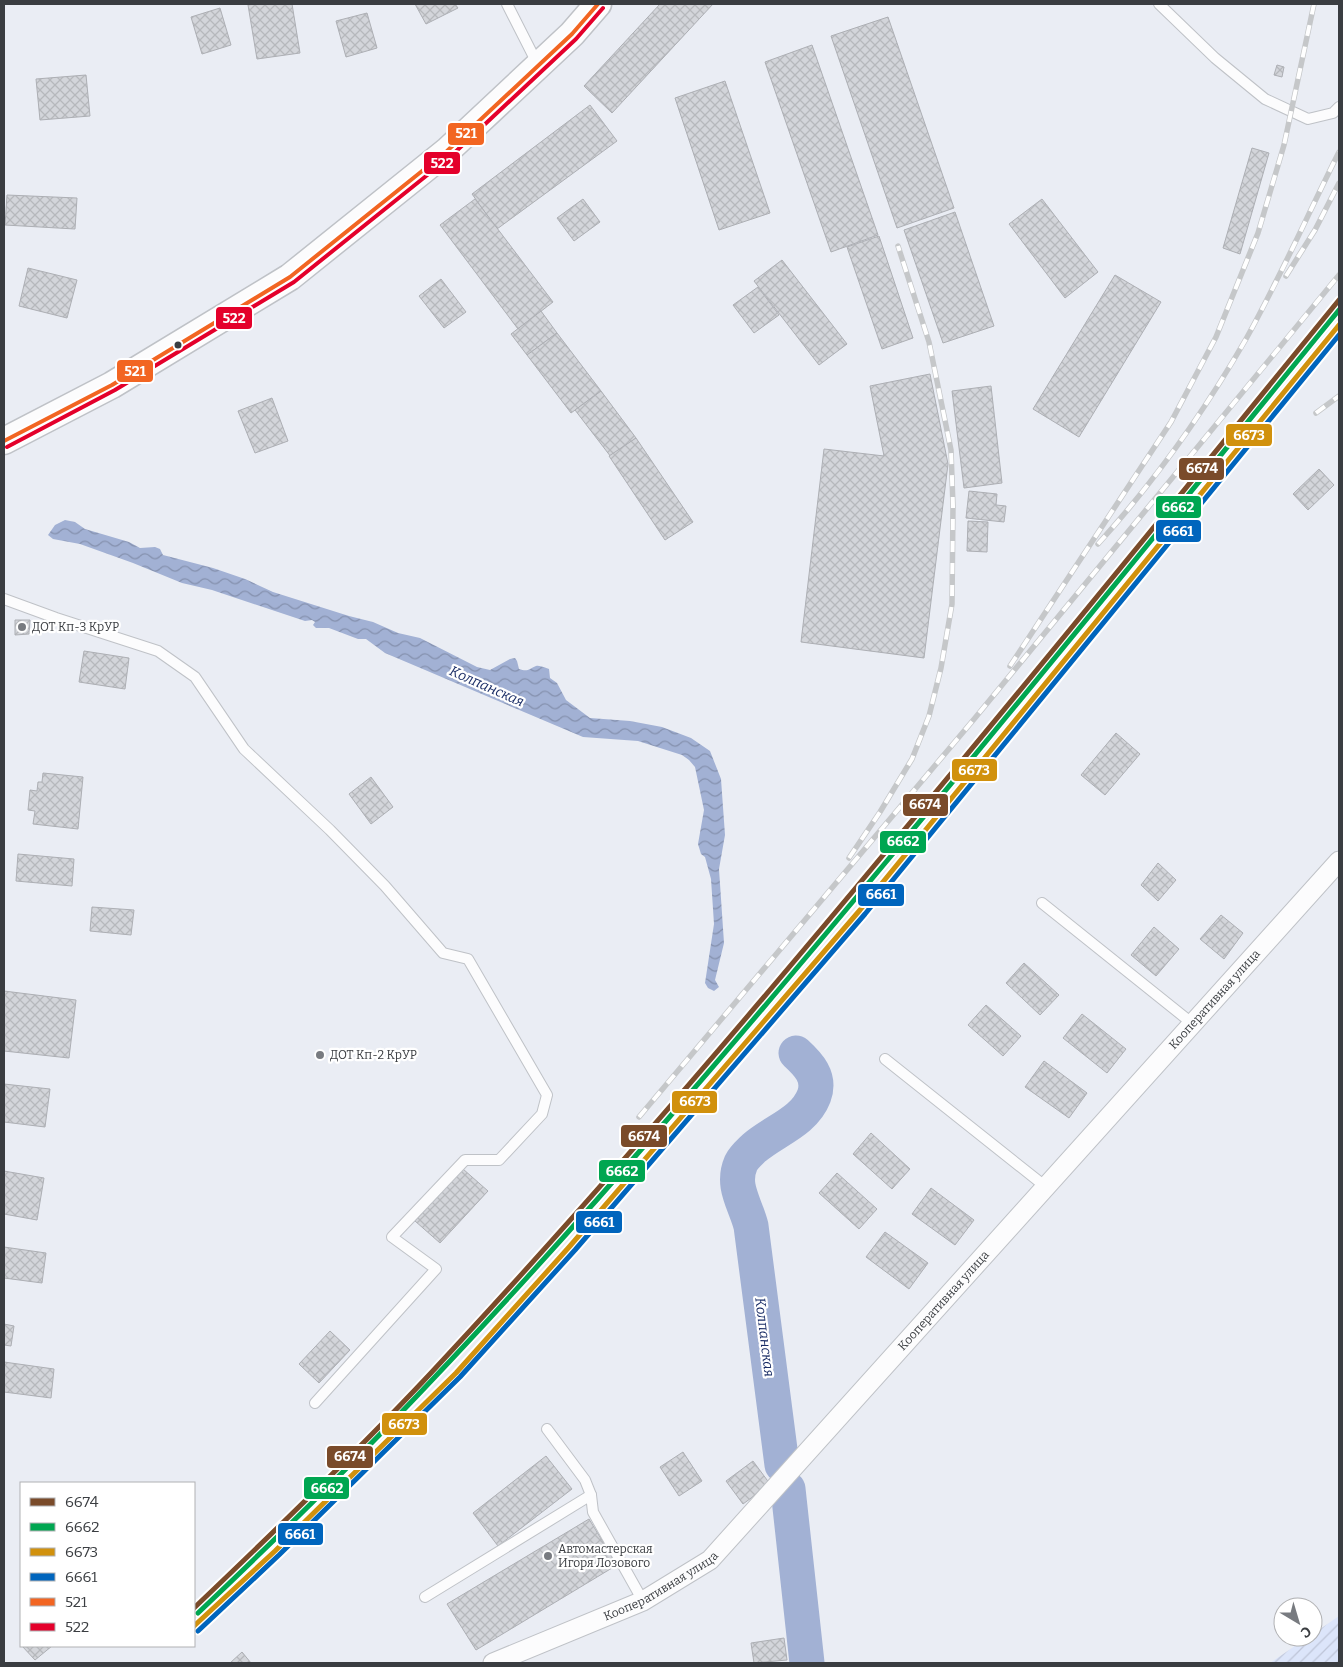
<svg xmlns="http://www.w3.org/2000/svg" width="1343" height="1667" viewBox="0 0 1343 1667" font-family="Bitter,serif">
<defs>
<pattern id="garden-furrows" width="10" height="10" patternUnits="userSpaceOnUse" patternTransform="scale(1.25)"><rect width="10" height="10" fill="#dce5fa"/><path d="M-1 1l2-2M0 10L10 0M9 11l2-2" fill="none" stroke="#bec5d8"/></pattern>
<pattern id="water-waves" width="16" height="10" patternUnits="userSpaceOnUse" patternTransform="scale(1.25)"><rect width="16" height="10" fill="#a2b1d4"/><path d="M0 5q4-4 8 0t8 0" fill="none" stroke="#8591ae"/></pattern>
<pattern id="building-cross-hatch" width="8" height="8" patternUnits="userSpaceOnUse" patternTransform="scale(1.25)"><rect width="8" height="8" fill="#d3d5da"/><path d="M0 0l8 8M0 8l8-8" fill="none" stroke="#b6b8bc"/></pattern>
</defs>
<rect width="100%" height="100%" fill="#eaedf4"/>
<path fill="url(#garden-furrows)" d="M1339 1616V1663H1270L1308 1637H1313V1634Z"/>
<path fill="url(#water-waves)" d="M65 520 75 522 85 529 129 542 140 548 155 547 160 549 163 555 213 568 245 579 273 592 349 616 373 622 398 633 420 638 477 667 490 670 510 659 515 658 517 661 519 669C528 672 529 669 536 666 540 665 545 668 549 669L550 678 557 683 566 700 590 718 630 721 662 727 691 738 710 751 721 779 725 835 719 869 724 943 715 980 719 987 714 991 708 988 705 983 714 924 711 879 705 857 701 854 698 844 704 810 695 767 689 760 682 755 638 741 583 737 385 653 366 639H358L329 628H316L313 625 315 622 312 620 305 621 212 590 182 583 133 563 80 544 53 539 48 535 55 525Z"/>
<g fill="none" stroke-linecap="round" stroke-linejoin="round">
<g stroke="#a2b1d4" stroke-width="35">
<path d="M782 1465 751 1226C745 1203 731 1186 741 1163 744 1157 750 1152 754 1148 775 1130 804 1122 814 1096 821 1077 808 1064 796 1053"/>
<path d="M788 1489 807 1663"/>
</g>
</g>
<g fill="url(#building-cross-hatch)" stroke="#adafb4">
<path d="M254 4H292L300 53 257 59 248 5Z"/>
<path d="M415 4H455L458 8 426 24Z"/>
<path d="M660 4H713L612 113 584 86Z"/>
<path d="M220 8 231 45 202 54 191 17Z"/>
<path d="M367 13 377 48 346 57 336 21Z"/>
<path d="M888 17 954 208 897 228 831 36Z"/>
<path d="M812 45 878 235 831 252 765 62Z"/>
<path d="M1277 65 1284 67 1282 77 1274 75Z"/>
<path d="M86 75 90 116 40 120 36 79Z"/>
<path d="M725 81 770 213 719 230 675 98Z"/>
<path d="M590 105 617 141 497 229 472 194Z"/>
<path d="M1252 148 1269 153 1240 254 1223 248Z"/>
<path d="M7 195 77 198 75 229 5 225Z"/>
<path d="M475 199 553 302 518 329 440 225Z"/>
<path d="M583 199 600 222 574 241 557 218Z"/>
<path d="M1042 199 1098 272 1065 298 1009 224Z"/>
<path d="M955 212 994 326 943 343 904 230Z"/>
<path d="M879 236 913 338 882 349 847 247Z"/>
<path d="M782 260 847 344 819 365 754 281Z"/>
<path d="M28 268 77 280 67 318 19 306Z"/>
<path d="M1115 275 1161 302 1079 437 1033 409Z"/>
<path d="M441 279 466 312 444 328 419 296Z"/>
<path d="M758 287 779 315 754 333 733 305Z"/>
<path d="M541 311 557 333 527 355 511 334Z"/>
<path d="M557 333 601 391 571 413 527 355Z"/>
<path d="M930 374 948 464 924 658 801 642 824 449 884 456 870 386Z"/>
<path d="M991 386 1002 483 964 488 952 391Z"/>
<path d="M601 391 636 438 611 457 575 410Z"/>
<path d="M272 398 288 441 255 453 238 411Z"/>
<path d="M636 438 693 522 665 540 609 456Z"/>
<path d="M1319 469 1334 485 1308 510 1293 494Z"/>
<path d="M969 491 997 494 996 505 1006 506 1004 522 966 518Z"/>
<path d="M968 521 988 522 987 552 967 551Z"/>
<path d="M15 620H30L29 634 15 635Z"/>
<path d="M84 651 129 658 125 689 79 682Z"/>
<path d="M1116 733 1140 754 1105 795 1081 775Z"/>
<path d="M43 773 83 777 78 829 33 824 35 811 28 810 30 790 37 791 38 782H42Z"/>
<path d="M371 777 393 807 371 824 349 794Z"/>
<path d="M18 854 74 859 72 886 16 881Z"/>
<path d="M1158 863 1176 880 1158 901 1141 885Z"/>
<path d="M92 907 134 910 131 935 90 931Z"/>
<path d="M1221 915 1243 933 1224 959 1200 939Z"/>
<path d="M1154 927 1179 949 1156 976 1131 955Z"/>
<path d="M1024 963 1059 995 1040 1015 1006 983Z"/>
<path d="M4 991 76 1000 69 1058 4 1051Z"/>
<path d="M986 1005 1021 1036 1003 1056 968 1025Z"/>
<path d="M1082 1014 1126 1049 1107 1073 1063 1038Z"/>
<path d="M1044 1061 1087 1093 1069 1118 1025 1087Z"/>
<path d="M4 1084 50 1089 45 1127 4 1122Z"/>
<path d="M871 1133 910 1169 892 1189 853 1154Z"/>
<path d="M463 1169 488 1191 440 1243 415 1221Z"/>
<path d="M4 1171 44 1178 37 1220 4 1214Z"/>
<path d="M837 1173 877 1209 859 1229 819 1193Z"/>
<path d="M931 1188 974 1220 955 1245 912 1214Z"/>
<path d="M885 1232 928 1263 909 1289 866 1257Z"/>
<path d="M4 1247 46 1253 42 1283 4 1278Z"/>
<path d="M4 1324 14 1326 11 1346 4 1345Z"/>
<path d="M330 1331 350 1350 319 1383 299 1364Z"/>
<path d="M4 1362 54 1369 51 1398 4 1392Z"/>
<path d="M683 1452 702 1481 679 1496 660 1467Z"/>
<path d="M546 1456 572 1489 498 1546 473 1513Z"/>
<path d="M753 1461 770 1484 743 1504 726 1481Z"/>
<path d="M589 1519 617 1565 476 1650 447 1604Z"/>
<path d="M784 1638 787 1660 754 1663 751 1643Z"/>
<path d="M22 1646H52L35 1660Z"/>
<path d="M242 1652 251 1663H230Z"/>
</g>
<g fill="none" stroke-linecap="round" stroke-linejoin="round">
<g stroke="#bfc2c7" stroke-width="12">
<g id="service">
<path d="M507 4 538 65"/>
<path d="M1159 4 1215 58 1265 99 1308 119 1333 113 1339 107"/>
<path d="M4 599 56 618 158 651 195 677 244 749 330 830 385 886 443 953 468 959 547 1095 542 1114 499 1160H465L392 1237 436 1269 315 1403"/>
<path d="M1042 903 1193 1024"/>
<path d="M885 1059 1046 1187"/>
<path d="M547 1429 585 1480 591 1495"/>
<path d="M425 1597 591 1495 593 1512 643 1601"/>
</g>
</g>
<g stroke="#bfc2c7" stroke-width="21">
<g id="minor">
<path id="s1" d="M493 1663 643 1601 710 1560 1339 861"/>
</g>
</g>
<g stroke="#bfc2c7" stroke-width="29">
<path id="secondary" d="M4 441 112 385 290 277 447 151 572 34 598 4"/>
</g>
<use href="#service" stroke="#fcfcfd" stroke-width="10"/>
<use href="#minor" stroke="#fcfcfd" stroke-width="19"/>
<use href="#secondary" stroke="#fcfcfd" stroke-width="26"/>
<g stroke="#c5c7c9" stroke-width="5.5">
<g id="rail">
<path d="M1286 276 1315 230 1339 183"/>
<path d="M1316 413 1339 396"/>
<path d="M1098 544C1154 482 1204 412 1246 339 1280 278 1308 214 1339 152"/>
<path d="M1010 666 1171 422 1216 337 1258 233 1284 145 1314 4"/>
<path d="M849 858 880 812 912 759 929 716 941 668 952 604 953 506 951 450 929 342 898 246"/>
<path d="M639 1117 975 718 1339 275"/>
</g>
</g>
<use href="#rail" stroke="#fff" stroke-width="4" stroke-dasharray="11" stroke-linecap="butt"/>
<g stroke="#fff" stroke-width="8">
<path id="bus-1" d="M4 441 112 385 290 277 447 151 572 34 598 4"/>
</g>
<g stroke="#fff" stroke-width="8">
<path id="bus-2" d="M7 447 115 390 294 282 451 156 576 39 603 8"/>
</g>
<use href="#bus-1" stroke="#f26522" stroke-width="4"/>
<use href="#bus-2" stroke="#e4002b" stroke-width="4"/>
<g stroke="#fff" stroke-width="9">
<path id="rail-1" d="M194 1608C274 1532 354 1455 430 1374 587 1206 737 1031 884 854 1038 671 1188 485 1339 300"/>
</g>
<g stroke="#fff" stroke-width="9">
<path id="rail-2" d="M198 1613C278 1537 357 1460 433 1379 590 1213 739 1038 886 862 1039 679 1189 494 1339 310"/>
</g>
<g stroke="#fff" stroke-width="9">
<path id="rail-3" d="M194 1626 275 1551 456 1373 570 1246 860 910 1339 325"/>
</g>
<g stroke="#fff" stroke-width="9">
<path id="rail-4" d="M198 1631 279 1555 460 1377 575 1250 865 914 1339 335"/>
</g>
<use href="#rail-1" stroke="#7a4b2a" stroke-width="5"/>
<use href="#rail-2" stroke="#00a651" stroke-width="5"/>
<use href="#rail-3" stroke="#d1910d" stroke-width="5"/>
<use href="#rail-4" stroke="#0065bd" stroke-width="5"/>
</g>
<circle fill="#3a3d41" stroke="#fff" stroke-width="2" cx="178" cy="345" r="4.5"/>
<g fill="#787b80" stroke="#fff" stroke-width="2">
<circle cx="22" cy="627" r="5"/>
<circle cx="320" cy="1055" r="5"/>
<circle cx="548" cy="1556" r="5"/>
</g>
<g text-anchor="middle" stroke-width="4.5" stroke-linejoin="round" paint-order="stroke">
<g font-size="12" fill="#3a3d41" stroke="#fff" text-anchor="start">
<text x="32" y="631">ДОТ Кп-3 КрУР</text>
<text x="330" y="1059">ДОТ Кп-2 КрУР</text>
<text x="558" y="1553">Автомастерская<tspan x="558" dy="14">Игоря Лозового</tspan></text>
</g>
<g font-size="12" fill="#3a3d41" stroke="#fff">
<text dy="4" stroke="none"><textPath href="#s1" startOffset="995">Кооперативная улица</textPath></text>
<text dy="4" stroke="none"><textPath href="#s1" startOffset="590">Кооперативная улица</textPath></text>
<text dy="4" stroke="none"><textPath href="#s1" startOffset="185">Кооперативная улица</textPath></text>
</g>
<g font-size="14" font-style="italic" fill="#192c65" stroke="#fff">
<text transform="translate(487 686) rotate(24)" y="5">Колпанская</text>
<text transform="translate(765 1337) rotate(83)" y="5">Колпанская</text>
</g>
</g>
<g stroke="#fff" stroke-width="2">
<rect x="447" y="122" width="38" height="24" rx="5" fill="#f26522"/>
<rect x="423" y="151" width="38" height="24" rx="5" fill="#e4002b"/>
<rect x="215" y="306" width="38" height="24" rx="5" fill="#e4002b"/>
<rect x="116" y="359" width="38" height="24" rx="5" fill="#f26522"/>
<rect x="1225" y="423" width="48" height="24" rx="5" fill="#d1910d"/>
<rect x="1178" y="457" width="47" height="24" rx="5" fill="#7a4b2a"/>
<rect x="1155" y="495" width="47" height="24" rx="5" fill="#00a651"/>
<rect x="1155" y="519" width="47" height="24" rx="5" fill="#0065bd"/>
<rect x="951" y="758" width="47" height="24" rx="5" fill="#d1910d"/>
<rect x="902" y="793" width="47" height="24" rx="5" fill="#7a4b2a"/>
<rect x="879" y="830" width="48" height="24" rx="5" fill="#00a651"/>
<rect x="857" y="883" width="48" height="24" rx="5" fill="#0065bd"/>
<rect x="671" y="1090" width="47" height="24" rx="5" fill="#d1910d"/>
<rect x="620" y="1124" width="48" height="24" rx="5" fill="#7a4b2a"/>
<rect x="598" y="1159" width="48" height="24" rx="5" fill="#00a651"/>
<rect x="575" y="1210" width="48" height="24" rx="5" fill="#0065bd"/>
<rect x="381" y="1412" width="47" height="24" rx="5" fill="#d1910d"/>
<rect x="326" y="1445" width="48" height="24" rx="5" fill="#7a4b2a"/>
<rect x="303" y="1476" width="47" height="24" rx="5" fill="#00a651"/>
<rect x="277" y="1522" width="47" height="24" rx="5" fill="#0065bd"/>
</g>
<g font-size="14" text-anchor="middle" font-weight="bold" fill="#fff">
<text x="466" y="138">521</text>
<text x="442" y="168">522</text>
<text x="234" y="323">522</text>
<text x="135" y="376">521</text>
<text x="1249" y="440">6673</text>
<text x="1202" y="473">6674</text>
<text x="1178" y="512">6662</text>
<text x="1178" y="536">6661</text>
<text x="974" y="775">6673</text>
<text x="925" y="809">6674</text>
<text x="903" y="846">6662</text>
<text x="881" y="899">6661</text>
<text x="695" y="1106">6673</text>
<text x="644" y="1141">6674</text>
<text x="622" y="1176">6662</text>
<text x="599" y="1227">6661</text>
<text x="404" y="1429">6673</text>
<text x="350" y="1461">6674</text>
<text x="327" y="1493">6662</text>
<text x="300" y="1539">6661</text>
</g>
<rect width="1343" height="1667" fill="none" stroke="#3a3d41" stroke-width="10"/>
<rect x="20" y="1482" width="175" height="165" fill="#ffffff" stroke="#b0b1b3"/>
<rect x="30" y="1498" width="25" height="8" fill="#7a4b2a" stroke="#b0b1b3"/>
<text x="65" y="1507" font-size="15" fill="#3a3d41">6674</text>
<rect x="30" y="1523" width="25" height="8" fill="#00a651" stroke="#b0b1b3"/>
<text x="65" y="1532" font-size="15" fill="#3a3d41">6662</text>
<rect x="30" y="1548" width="25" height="8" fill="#d1910d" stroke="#b0b1b3"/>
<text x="65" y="1557" font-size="15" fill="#3a3d41">6673</text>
<rect x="30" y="1573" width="25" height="8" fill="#0065bd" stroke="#b0b1b3"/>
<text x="65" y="1582" font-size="15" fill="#3a3d41">6661</text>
<rect x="30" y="1598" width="25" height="8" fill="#f26522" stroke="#b0b1b3"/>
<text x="65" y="1607" font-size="15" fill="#3a3d41">521</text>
<rect x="30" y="1623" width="25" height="8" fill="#e4002b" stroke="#b0b1b3"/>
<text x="65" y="1632" font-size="15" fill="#3a3d41">522</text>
<g transform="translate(1298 1622) rotate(142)"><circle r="24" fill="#ffffff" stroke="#b0b1b3"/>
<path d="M0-4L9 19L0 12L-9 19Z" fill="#787b80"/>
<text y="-8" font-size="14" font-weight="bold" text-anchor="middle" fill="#3a3d41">С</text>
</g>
</svg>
